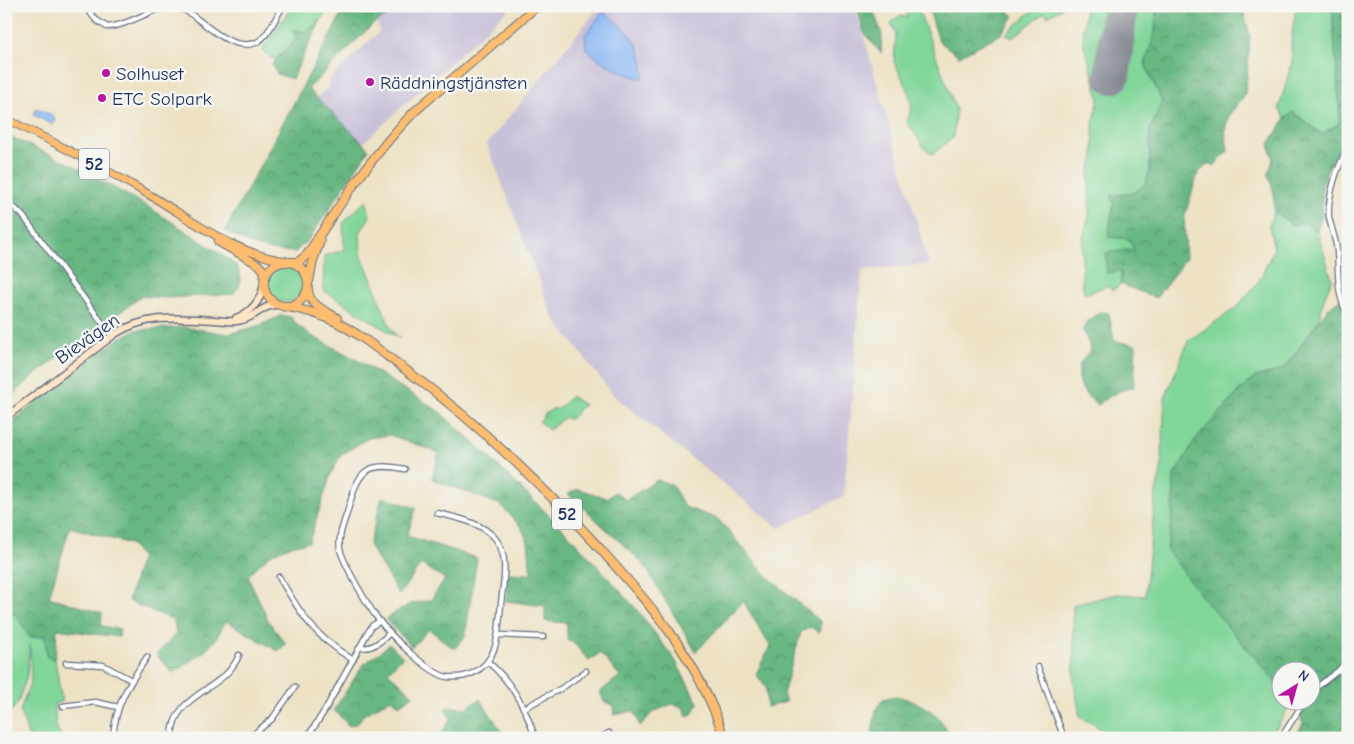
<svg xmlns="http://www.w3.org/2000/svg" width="1354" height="744" viewBox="0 0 1354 744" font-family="'Comic Neue',sans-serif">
<defs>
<pattern id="forest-crowns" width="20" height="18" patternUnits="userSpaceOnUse" patternTransform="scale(1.25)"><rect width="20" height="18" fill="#68b781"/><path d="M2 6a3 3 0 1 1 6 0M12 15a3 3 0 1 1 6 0" fill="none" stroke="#55956d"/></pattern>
<pattern id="wetland-marsh" width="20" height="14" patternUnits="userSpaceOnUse" patternTransform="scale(1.25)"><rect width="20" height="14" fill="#81d699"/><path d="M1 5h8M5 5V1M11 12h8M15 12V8" fill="none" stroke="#6fb886"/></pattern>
</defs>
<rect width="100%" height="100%" fill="#f6f6f2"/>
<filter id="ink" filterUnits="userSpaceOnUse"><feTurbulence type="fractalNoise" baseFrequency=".02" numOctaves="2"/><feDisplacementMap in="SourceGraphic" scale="10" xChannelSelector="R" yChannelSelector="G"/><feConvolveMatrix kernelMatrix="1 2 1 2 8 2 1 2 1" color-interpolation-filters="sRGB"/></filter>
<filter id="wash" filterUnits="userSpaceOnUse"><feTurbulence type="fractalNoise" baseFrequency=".0096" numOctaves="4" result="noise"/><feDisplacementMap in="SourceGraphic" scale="20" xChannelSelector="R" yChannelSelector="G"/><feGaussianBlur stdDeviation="1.12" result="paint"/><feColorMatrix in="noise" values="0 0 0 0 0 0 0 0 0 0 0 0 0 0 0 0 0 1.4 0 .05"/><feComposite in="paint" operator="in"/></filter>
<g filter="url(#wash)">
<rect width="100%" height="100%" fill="#ede2c4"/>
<g fill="#c8bfd8">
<path d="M371 6H512L363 143 316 98 328 88 331 78 380 31Z"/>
<path d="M600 6H855L929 264 862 270 844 496 779 528 614 396 553 317 487 144Z"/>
</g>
<g fill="#81d699" stroke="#4e827c">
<path d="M301 6H329L321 20 305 32 292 29 297 39 275 60 262 51 290 9 299 10Z"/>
<path d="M890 6H917L956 109 953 138 932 154 925 149 907 122 912 107 909 93 894 62 896 33 891 23 899 16 908 17 905 8 893 12Z"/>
<path d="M1035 6H1064L1048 16 1044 13 1012 38 1006 34 1032 11Z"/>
<path d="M1085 6H1156L1155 33 1145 64 1162 101 1150 130V168L1146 183 1134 194 1111 195 1114 203 1108 236 1129 239 1134 250 1121 271V284L1113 290 1107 286 1085 294 1082 285V242L1089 216V172L1094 157 1093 124 1099 98 1083 42Z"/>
<path d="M1296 6H1333V26L1338 79 1340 123 1322 134 1293 112 1285 119 1279 108 1292 62 1291 42Z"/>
<path d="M366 200 370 216 360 233 361 253 390 327 400 339 323 290 324 256 344 250 343 223Z"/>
<path d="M1274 211 1292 225 1306 223 1317 231 1332 279 1324 299 1319 320 1284 369 1256 377 1246 384 1195 440 1174 476 1173 510 1199 593 1281 688 1282 702H1292L1270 738H1117L1080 717 1074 681 1073 605 1117 594 1145 596 1155 497 1161 471 1165 398 1188 341 1236 308 1259 281 1274 249 1269 226Z"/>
<circle cx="286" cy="284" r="18"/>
<path d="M6 613 17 614 45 636 47 657 55 659 62 702 54 704 56 725 61 738H29L20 711 31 680 30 645 27 676 18 703 6 717Z"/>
</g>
<g fill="url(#forest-crowns)" stroke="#427370">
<path d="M346 6H403L373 24 308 89 369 149 310 238 295 252C264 251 252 246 225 231Z"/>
<path d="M857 6H873V9L882 35 881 53 864 33Z"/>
<path d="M928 6H1002L1014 16 1001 34 959 56 939 41Z"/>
<path d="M1156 6H1242L1250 36 1248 66 1245 95 1229 115 1225 130 1228 151 1214 166 1209 163 1198 173 1184 218 1186 258 1156 298 1121 284V271L1107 273 1106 253 1134 249 1129 239 1108 237 1114 203 1111 195 1134 193 1146 183 1150 168V130L1162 101 1145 64 1155 33Z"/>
<path d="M1333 6H1348V140L1345 137 1346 140 1331 160 1322 184V215L1317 231 1306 223 1292 225 1274 211V192L1268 175 1273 160 1269 144 1285 119 1293 112 1322 134 1340 123C1339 84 1333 45 1333 6Z"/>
<path d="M321 20 292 79 277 74 272 64 297 39 292 29 305 32Z"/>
<path d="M6 135 71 164 147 206 221 254 237 266 241 277 239 287 233 294 167 298 142 296 32 377 6 402Z"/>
<path d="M1348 294V738H1294L1303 724 1296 705 1294 702H1312V672H1282L1281 688 1199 593 1167 550 1173 510 1174 476 1195 440 1246 384 1256 377 1284 369 1329 307Z"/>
<path d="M1100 312 1109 313 1114 341 1136 345 1134 387C1121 389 1108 396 1098 405L1086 395 1079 383V365L1091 349 1083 330 1087 321Z"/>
<path d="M282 315 291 317 297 325 312 336 361 362 440 412 484 452 571 537 639 612 675 660 698 703 693 713 687 717 683 707 672 704 653 712 640 726 634 711 613 715 615 706 604 702 600 692 620 676 600 653 589 661 572 641 567 640V623L545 621V606L506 601 508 573 531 574 528 542 521 527 501 505 432 479 439 453 390 435 368 438 340 456 331 474 309 542C277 548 271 552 248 576L269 622 286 644 278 651 226 621 216 639 205 651 173 673 156 655 176 634 174 620 128 601 141 557 130 544 70 527 49 597 102 613 101 626 120 629 119 637 57 629 55 659 47 657 45 636 30 638 16 614 6 613V427L70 375 120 338 135 330 184 327 228 334 261 325Z"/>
<path d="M657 480 672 485 685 507 718 519 766 575 821 622 819 633 811 627 801 632 783 694 786 702 767 707 766 687 756 674 770 646 743 601 696 652 643 563 568 494 578 489 607 498 615 492 626 500Z"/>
<path d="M382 497 416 508 407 536 477 558 465 637 454 649 429 629 412 647 385 619 410 604 431 600 445 579 421 564 399 595 369 545Z"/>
<path d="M390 644 403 657 388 672 413 695 399 705 391 699 363 715 358 723 349 726 334 710 363 665Z"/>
<path d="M896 696C921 702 941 713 951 738H871L876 710 883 699Z"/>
<path d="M480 699 502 732 504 738H438L451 719 445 709 448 707 466 708Z"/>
</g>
<path fill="url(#wetland-marsh)" stroke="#4e827c" d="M571 396 584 405 569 420 565 417 549 430 539 422 545 414 554 408 557 410Z"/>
<g fill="#88b7f3" stroke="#5273a8">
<path d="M603 12C631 33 641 39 644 76L642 79C622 74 601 63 586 49L585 35Z"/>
<path d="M36 108 52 115 55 120 53 125 34 115Z"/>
</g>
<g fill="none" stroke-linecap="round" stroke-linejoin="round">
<path stroke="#848891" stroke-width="36" d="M1112 76 1120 6"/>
</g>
</g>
<g filter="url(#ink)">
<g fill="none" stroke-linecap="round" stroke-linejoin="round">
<g stroke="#646e82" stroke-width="7">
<g id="street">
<path d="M85 6 96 20 107 27C130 26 153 6 173 7 184 8 191 14 200 21 214 32 239 53 259 41 270 33 276 17 283 6"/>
<path d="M1348 151C1337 163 1327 201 1329 217 1331 228 1336 239 1337 251 1339 274 1336 295 1348 315"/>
<path d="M6 202 16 209 23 216 112 336"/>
<path d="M405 469C361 460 358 475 347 513 343 525 338 537 340 549 344 565 368 606 378 619 390 635 428 673 447 677 456 678 465 677 473 673 500 660 498 630 501 604 503 583 510 556 495 538 481 522 457 518 437 513"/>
<path d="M279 577C302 616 313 635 353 660"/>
<path d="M499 635 543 637"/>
<path d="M361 647C371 650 384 640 390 632"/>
<path d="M488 662C512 682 526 708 535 738"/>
<path d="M66 663 103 665 131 680"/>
<path d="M1038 667 1064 738"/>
<path d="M1312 691 1339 670 1348 658"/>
<path d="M63 706 95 702 118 707"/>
<path d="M524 708 562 688 586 671"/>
<path d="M113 738C115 704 129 684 147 657"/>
<path d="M172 738C172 692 225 692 239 655"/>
<path d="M249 738 272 719 295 687"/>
<path d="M307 738 325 710 367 634 372 626 380 621"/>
<path d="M600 738 609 733"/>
<path d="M1281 738 1304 702"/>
</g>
</g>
<g stroke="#646e82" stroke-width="9">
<g id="secondary">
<path d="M236 318C252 312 261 300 264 284"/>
<path d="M6 417 115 334C146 314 179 318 214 320 222 320 230 322 237 321 254 320 263 303 280 305"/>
</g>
</g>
<g stroke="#646e82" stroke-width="9">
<g id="primary">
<path d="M6 119C54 142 102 167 148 194 192 220 235 255 287 261"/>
<path d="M218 242 259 265 264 271V279"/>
</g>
</g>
<g stroke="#646e82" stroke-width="10">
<g id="highway">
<circle cx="286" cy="284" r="22"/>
<path d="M290 262H298L307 255C339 205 372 155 414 112L537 6"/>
<path d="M309 281 313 261 320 241"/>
<path d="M308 290C309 305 326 311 337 318"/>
<path d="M283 306C301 309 318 313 334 321 360 334 383 353 406 370 474 420 536 479 593 541 619 570 646 599 669 631 692 663 712 699 724 738"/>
</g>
</g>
<use href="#street" stroke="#fff" stroke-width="4.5"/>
<use href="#secondary" stroke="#fee5c5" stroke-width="6"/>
<use href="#primary" stroke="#fcbd6f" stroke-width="7"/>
<use href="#highway" stroke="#fcbd6f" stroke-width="8"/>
</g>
</g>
<g fill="#b5179e" stroke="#f6f6f2" stroke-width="2">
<circle cx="106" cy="73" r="5"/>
<circle cx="370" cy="82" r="5"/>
<circle cx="102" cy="98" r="5"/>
</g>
<g text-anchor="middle" stroke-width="5" stroke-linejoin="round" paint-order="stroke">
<g fill="#f6f6f2" stroke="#5d6b8a" stroke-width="1">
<rect x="79" y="148.5" width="30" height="31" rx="4"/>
<rect x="552" y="498.5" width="30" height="31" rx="4"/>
</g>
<g font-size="18" font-weight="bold" fill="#1b2f5e">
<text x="94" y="170">52</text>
<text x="567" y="520">52</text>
</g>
<g font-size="19" fill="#1b2f5e" stroke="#f6f6f2" text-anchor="start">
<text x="116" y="80">Solhuset</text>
<text x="380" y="89">Räddningstjänsten</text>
<text x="112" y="105">ETC Solpark</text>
</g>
<g font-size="19" fill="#1b2f5e" stroke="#f6f6f2">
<text transform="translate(87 338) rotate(-35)" y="7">Bievägen</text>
</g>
</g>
<rect width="1354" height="744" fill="none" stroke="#f6f6f2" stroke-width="25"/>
<g transform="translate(1296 686) rotate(37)"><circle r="24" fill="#f6f6f2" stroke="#9ea6b7"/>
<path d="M0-4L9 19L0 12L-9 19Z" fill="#b5179e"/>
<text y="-8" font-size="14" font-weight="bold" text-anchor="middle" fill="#1b2f5e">N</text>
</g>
</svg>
